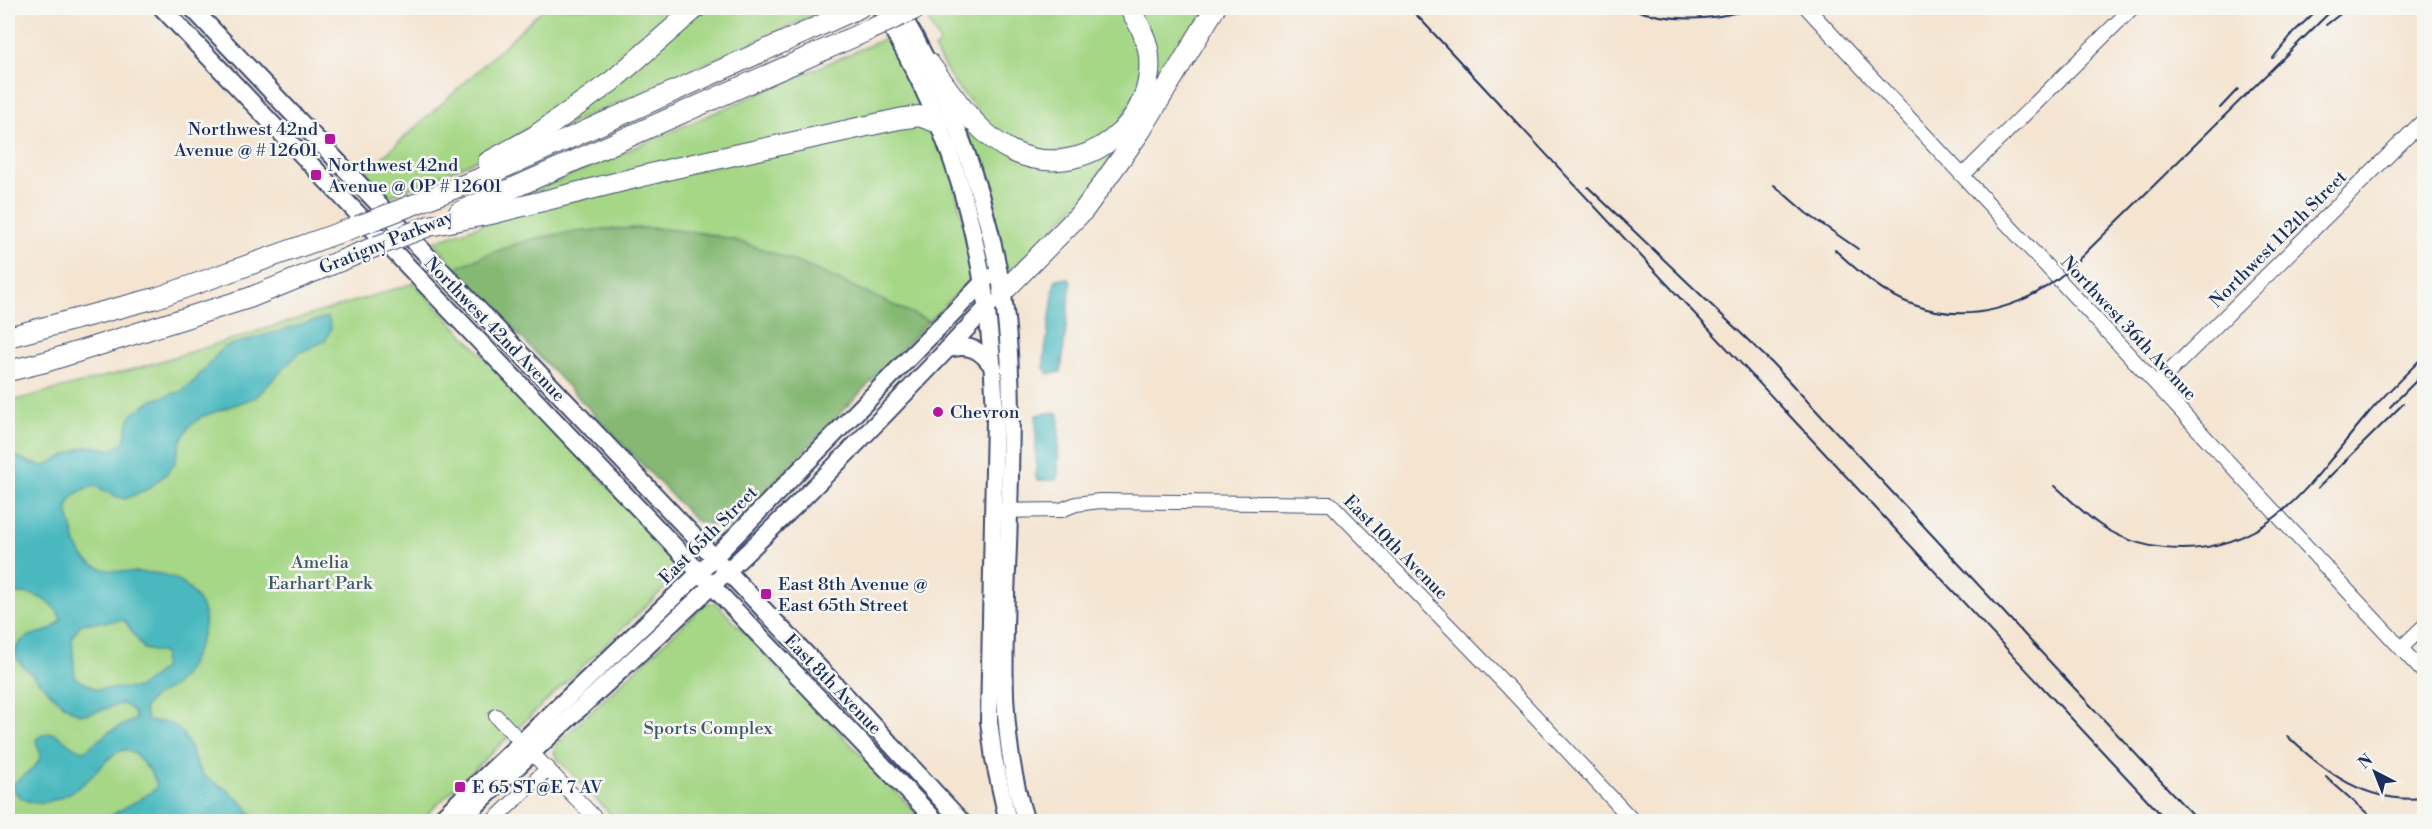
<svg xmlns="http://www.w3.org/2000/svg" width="2432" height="829" viewBox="0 0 2432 829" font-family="'Libre Bodoni',serif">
<rect width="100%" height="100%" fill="#f6f6f2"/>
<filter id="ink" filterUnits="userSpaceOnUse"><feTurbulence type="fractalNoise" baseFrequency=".0167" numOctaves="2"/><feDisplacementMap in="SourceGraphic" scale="12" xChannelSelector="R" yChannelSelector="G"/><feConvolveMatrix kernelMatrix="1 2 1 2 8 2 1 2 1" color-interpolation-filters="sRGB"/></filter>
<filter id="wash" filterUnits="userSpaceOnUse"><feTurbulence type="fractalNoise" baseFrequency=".008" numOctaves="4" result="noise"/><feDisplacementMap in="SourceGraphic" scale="24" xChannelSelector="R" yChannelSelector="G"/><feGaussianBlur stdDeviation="1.35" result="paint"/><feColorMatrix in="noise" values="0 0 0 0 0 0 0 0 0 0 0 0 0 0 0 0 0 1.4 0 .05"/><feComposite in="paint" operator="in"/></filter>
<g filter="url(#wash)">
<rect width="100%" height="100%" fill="#f4e4d0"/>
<g fill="#a5d786" stroke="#608372" stroke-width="1.5">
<path d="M544 8H686L606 76 504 145 470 163 386 198 364 174 471 77Z"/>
<path d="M701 8H830L544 136Z"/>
<path d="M957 8H1122L1140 44 1141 83 1118 127 1065 154 1015 147 974 115 976 108 955 85 934 49 940 43 928 20Z"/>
<path d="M1138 8H1207L1151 102Z"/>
<path d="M891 36 927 109 509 202Z"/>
<path d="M956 107 1022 159 1123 140 1092 189 1013 269H1005Z"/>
<path d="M903 121 934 128 954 180 974 277 929 321 789 260 738 241 702 233 655 228 601 229 491 253 455 268 435 241 510 215Z"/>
<path d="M414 283 686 568 420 821 8 822V402L145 366Z"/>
<path d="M706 603H716L924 821H617L556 757 554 751 556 745Z"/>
</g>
<path fill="#84b873" stroke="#507468" stroke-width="1.5" d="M655 228C683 231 710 233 737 241 802 260 867 294 929 321L729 529 696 521 455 268C485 255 516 242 548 236 584 229 619 229 655 228Z"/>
<g fill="#49b9bf" stroke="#32748e" stroke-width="1.5" fill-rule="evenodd">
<path d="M1069 278 1071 283 1061 372 1048 374 1044 368V359L1055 281 1057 279Z"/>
<path d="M328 317 331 329 325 341 299 353 256 397 201 417 188 428 181 440 174 465 164 476 148 489 125 499 114 496 96 486C84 488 72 493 68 506 66 514 72 524 73 532 84 593 144 559 179 581 189 587 201 601 204 613 208 632 188 676 172 687 158 697 155 692 144 709L148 721C158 723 167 720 175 726 191 738 191 760 203 775 207 779 214 782 219 785 234 794 247 805 255 821H104C120 807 142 802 157 787 155 776 150 771 143 763 138 757 133 749 124 750 112 752 100 768 92 776 78 790 49 808 28 801 22 799 14 793 11 786 18 778 43 766 40 753 39 747 36 745 36 739 60 722 63 748 84 751L109 732 136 719 132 710 123 704C109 705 96 715 82 714 67 714 32 674 20 663L16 656V648C30 626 48 640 61 619 53 599 28 588 8 596V452L28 462 44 466 81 448 93 446 112 450 124 442 129 419 133 414 153 400 182 391 195 380 224 347ZM124 620 144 649 164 653 163 669 138 688 96 689 75 678 72 637 81 624Z"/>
<path d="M1054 412 1059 414 1058 476 1057 480H1038L1036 478V415Z"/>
</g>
</g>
<g filter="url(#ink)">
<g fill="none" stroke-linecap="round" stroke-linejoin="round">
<g stroke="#3c4a6f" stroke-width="16">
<g id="minor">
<path d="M1807 8 2424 673"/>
<path d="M1963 175 2132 8"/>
<path d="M2157 384 2424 120"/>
<path d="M1001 511 1061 510 1076 504 1100 501 1331 504 1507 686 1634 822"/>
<path d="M2401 648 2424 626"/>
<path d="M496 716 599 822"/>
<path d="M492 822 548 768"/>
</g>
</g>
<g stroke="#3c4a6f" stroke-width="20">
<g id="major">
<path d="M162 8 937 822"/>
<path d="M192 8 864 715 962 822"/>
<path d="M880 8C960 140 991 265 995 419L989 721 994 759 1008 822"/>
<path d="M898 8C950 95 985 190 1002 290 1014 362 1011 439 1009 512 1007 616 993 720 1026 822"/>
<path d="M948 349C970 343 982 350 994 369"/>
<path d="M437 822 700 572 988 277"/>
<path d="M459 822C570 715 686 613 796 505 862 439 927 371 991 303"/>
</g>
</g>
<g stroke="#3c4a6f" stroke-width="22">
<g id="highway">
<path d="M929 63C953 95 977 135 1014 152 1082 183 1161 123 1148 49 1145 34 1137 20 1129 8"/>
<path d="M488 162 535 136 612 81 696 8"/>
<path d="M410 206 481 178 859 8"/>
<path d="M459 212 869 30"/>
<path d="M429 226 491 214 671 169 899 119 919 116 939 123"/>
<path d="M1003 292 1084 210 1140 132 1215 8"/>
<path d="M8 337 156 298 358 226"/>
<path d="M8 371 45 362 249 298 377 246"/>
</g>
</g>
<use href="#minor" stroke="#fff" stroke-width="14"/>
<use href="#major" stroke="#fff" stroke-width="16"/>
<use href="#highway" stroke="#fff" stroke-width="20"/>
<g stroke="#1b2f5e" stroke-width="2">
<path d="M1410 8 2168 822"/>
<path d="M1629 8C1672 23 1711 21 1754 8"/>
<path d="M2326 25 2348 8"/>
<path d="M2273 58 2293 33 2319 8"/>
<path d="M2220 108 2238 89"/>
<path d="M1774 185 1806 213 1858 249"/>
<path d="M1588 187 1772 363 2199 822"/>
<path d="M1835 250C1859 272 1883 294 1914 305 1969 325 2027 307 2068 270L2334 8"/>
<path d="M2390 407 2424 373"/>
<path d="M2055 486C2070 499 2084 514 2100 525 2124 541 2154 549 2183 549 2275 548 2314 477 2367 415 2385 394 2405 375 2424 356"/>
<path d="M2318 488 2403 404"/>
<path d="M2287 736C2326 773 2366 804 2424 798"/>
<path d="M2326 777 2377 822"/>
</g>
<g stroke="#3c4a6f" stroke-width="22" stroke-linecap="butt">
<g id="highway-bridge">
<path d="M869 30 918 8"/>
<path d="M358 226 410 206"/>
<path d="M377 246 429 226"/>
</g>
</g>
<use href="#highway-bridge" stroke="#fff" stroke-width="20"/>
</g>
</g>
<g fill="#b5179e" stroke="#f6f6f2" stroke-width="2">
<rect x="324" y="133" width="12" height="12" rx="3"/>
<rect x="310" y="169" width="12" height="12" rx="3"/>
<circle cx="938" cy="412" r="6"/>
<rect x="760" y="588" width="12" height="12" rx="3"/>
<rect x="454" y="781" width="12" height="12" rx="3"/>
</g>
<g text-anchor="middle" stroke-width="5" stroke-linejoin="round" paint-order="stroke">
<g font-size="18" fill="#1b2f5e" stroke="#f6f6f2" text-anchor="start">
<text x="318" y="135" text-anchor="end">Northwest 42nd<tspan x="318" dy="21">Avenue @ # 12601</tspan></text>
<text x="328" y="171">Northwest 42nd<tspan x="328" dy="21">Avenue @ OP # 12601</tspan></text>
<text x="950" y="418">Chevron</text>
<text x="778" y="590">East 8th Avenue @<tspan x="778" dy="21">East 65th Street</tspan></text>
<text x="472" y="793">E 65 ST@E 7 AV</text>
</g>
<g font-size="18" fill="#1b2f5e" stroke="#f6f6f2">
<text transform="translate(2278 239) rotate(-45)" y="6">Northwest 112th Street</text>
<text transform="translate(386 242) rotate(-22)" y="6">Gratigny Parkway</text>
<text transform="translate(2129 328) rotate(47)" y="6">Northwest 36th Avenue</text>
<text transform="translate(495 329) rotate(46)" y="6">Northwest 42nd Avenue</text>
<text transform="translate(708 535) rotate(-45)" y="6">East 65th Street</text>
<text transform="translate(1396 547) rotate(45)" y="6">East 10th Avenue</text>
<text transform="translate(833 684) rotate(46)" y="6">East 8th Avenue</text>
</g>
<g font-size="18" fill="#3e5968" stroke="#f6f6f2">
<text x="320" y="568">Amelia<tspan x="320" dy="21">Earhart Park</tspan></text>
<text x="708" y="734">Sports Complex</text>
</g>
</g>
<rect width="2432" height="829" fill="none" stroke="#f6f6f2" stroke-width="30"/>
<g transform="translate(2375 772) rotate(318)" stroke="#f6f6f2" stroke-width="4.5" paint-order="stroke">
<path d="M0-4.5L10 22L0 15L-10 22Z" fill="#1b2f5e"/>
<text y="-9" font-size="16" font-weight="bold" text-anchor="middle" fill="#1b2f5e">N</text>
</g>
</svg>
